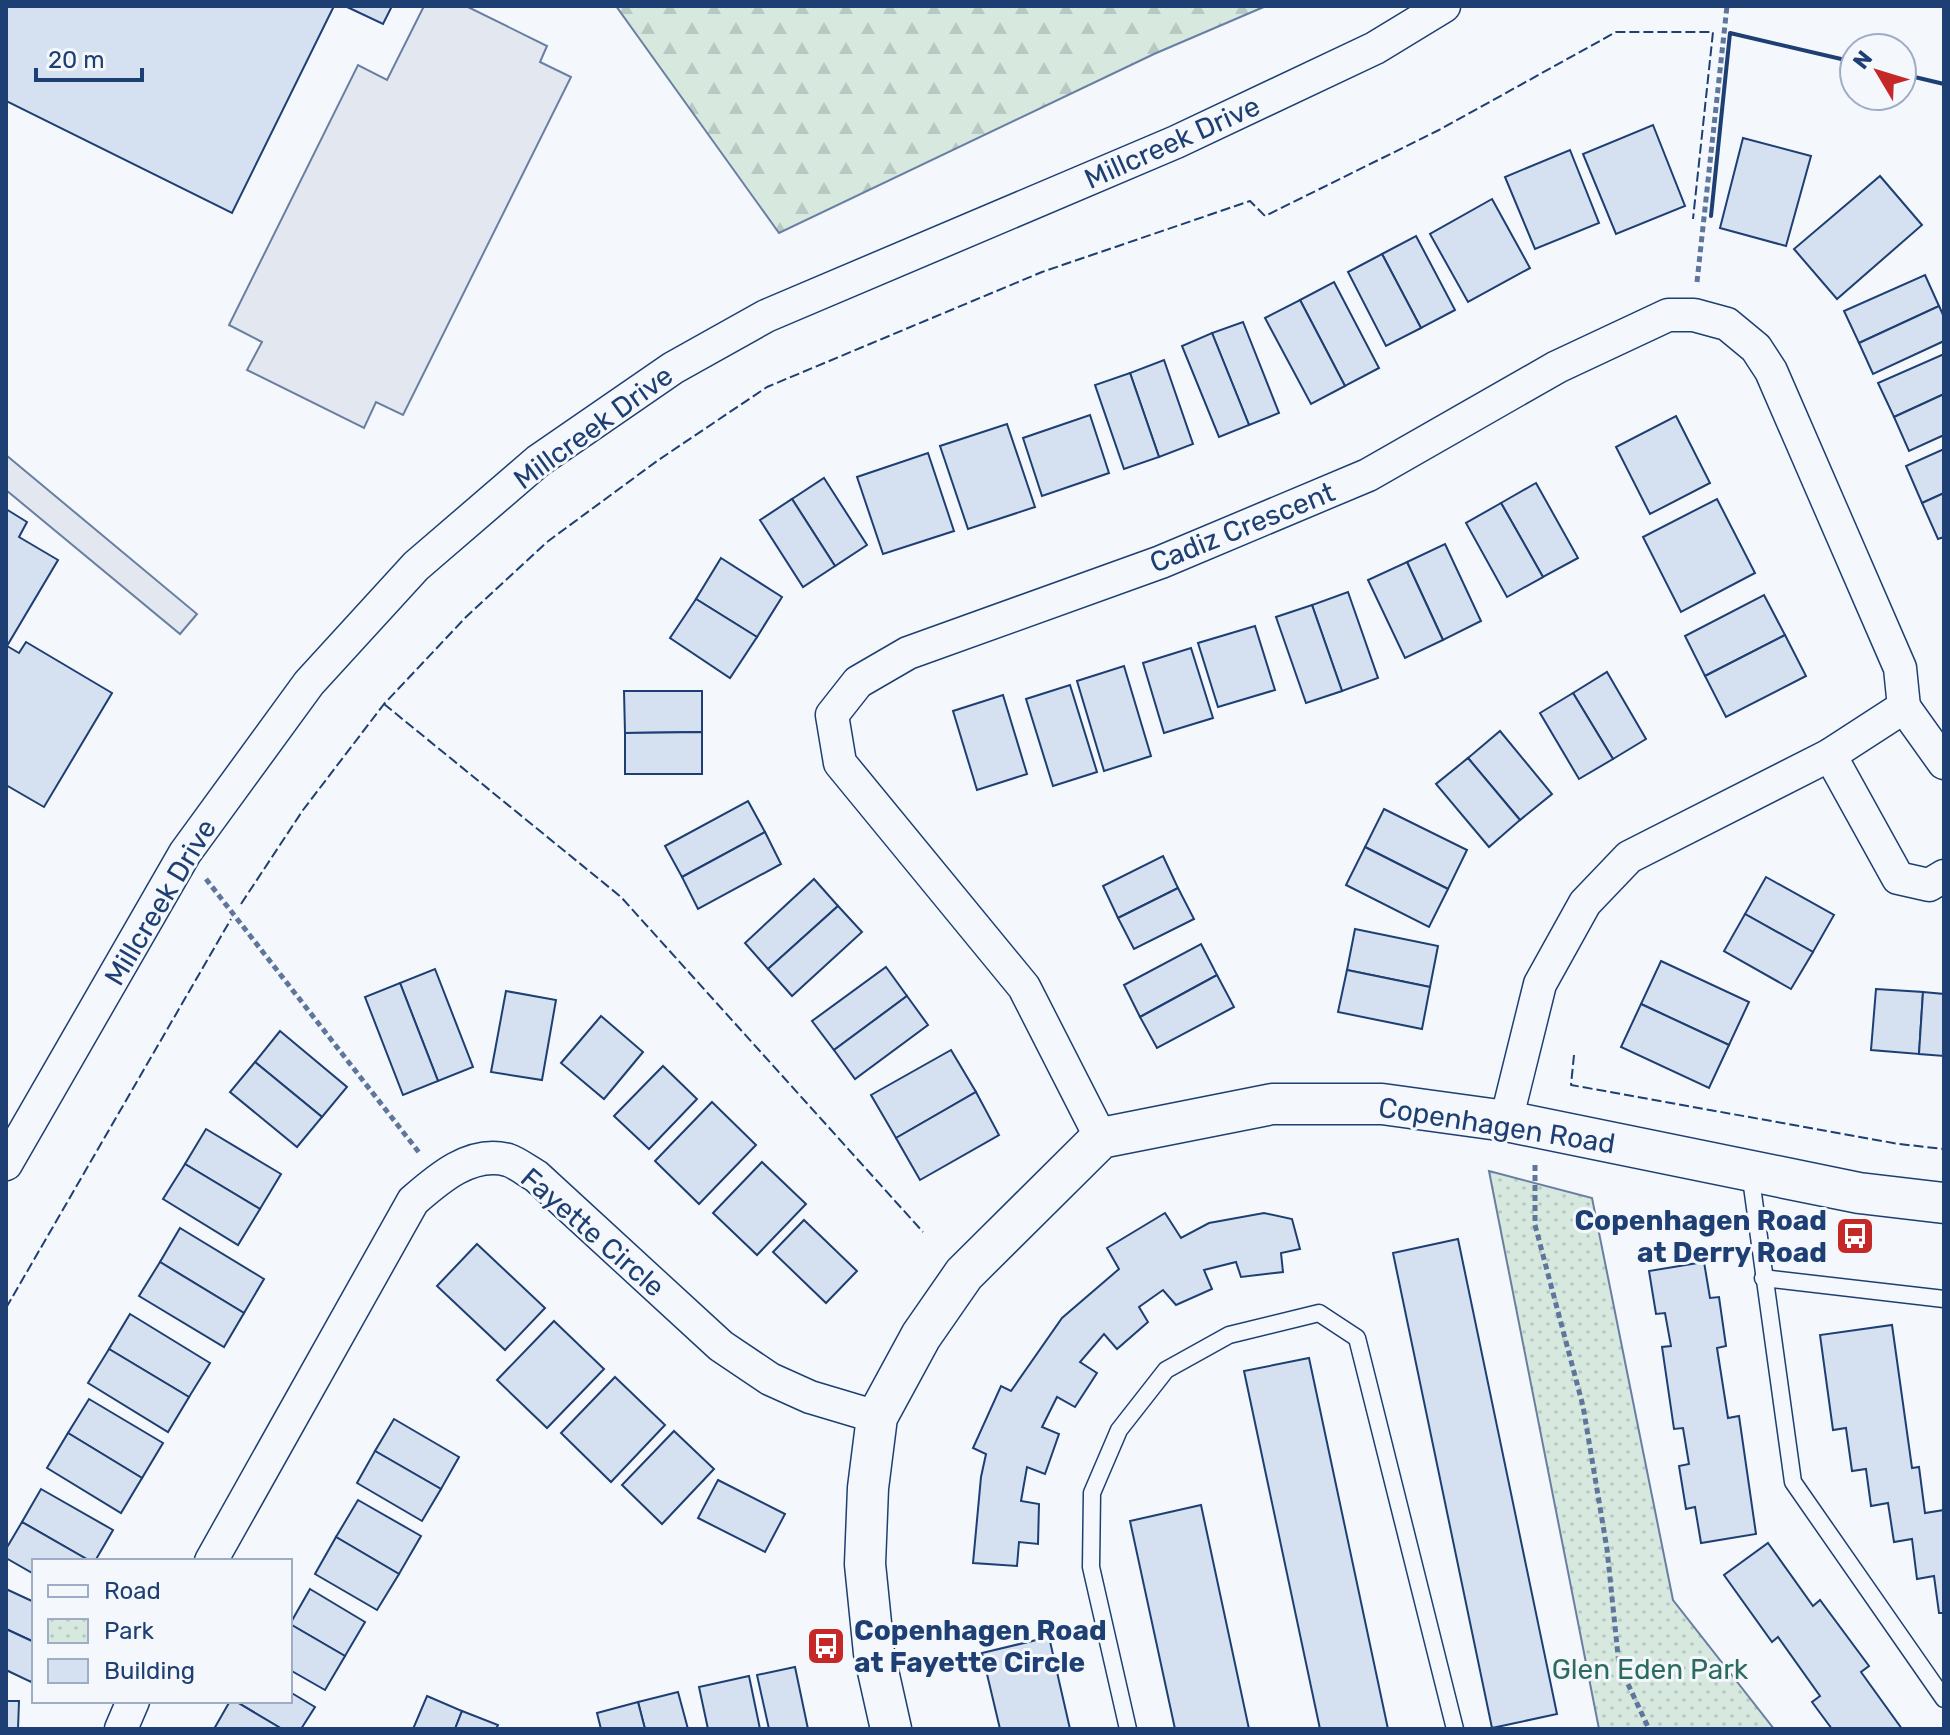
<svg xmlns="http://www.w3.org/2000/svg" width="1950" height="1735" viewBox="0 0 1950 1735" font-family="Rubik,sans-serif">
<defs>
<pattern id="forest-firs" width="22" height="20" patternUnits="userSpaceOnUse" patternTransform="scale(2)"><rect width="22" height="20" fill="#d7e8df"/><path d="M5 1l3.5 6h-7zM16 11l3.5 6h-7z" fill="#b8c8c3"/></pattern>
<pattern id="park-dots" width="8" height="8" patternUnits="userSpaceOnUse" patternTransform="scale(2)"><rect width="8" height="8" fill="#d7e8df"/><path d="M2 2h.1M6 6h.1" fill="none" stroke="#b8c8c3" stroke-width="1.8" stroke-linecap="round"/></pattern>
</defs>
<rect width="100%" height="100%" fill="#f4f7fb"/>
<path fill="url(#forest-firs)" stroke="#687fa3" stroke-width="2" d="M616 6H1266L1154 54 779 233Z"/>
<path fill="url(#park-dots)" stroke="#687fa3" stroke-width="2" d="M1489 1171 1592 1198 1673 1600 1774 1729H1599Z"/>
<g fill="#e3e8f0" stroke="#687fa3" stroke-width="2">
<path d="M424 6H466L547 46 540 62 571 77 403 415 376 402 364 428 247 370 262 342 229 325 358 65 387 80Z"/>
<path d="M6 455 197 614 180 634 6 490Z"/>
</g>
<g fill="#d5e0f0" stroke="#1d3f73" stroke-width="2">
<path d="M6 6H334L232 213 6 101Z"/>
<path d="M345 6H392L383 24Z"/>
<path d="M1653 125 1685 206 1616 234 1583 154Z"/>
<path d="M1743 138 1811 156 1786 246 1720 228Z"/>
<path d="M1570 150 1599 223 1535 249 1505 177Z"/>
<path d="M1880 176 1922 225 1837 299 1794 249Z"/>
<path d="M1492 199 1530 268 1468 302 1430 234Z"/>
<path d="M1416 236 1455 310 1421 328 1382 254Z"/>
<path d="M1382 254 1421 328 1386 346 1348 272Z"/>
<path d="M1925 275 1939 306 1859 343 1844 311Z"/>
<path d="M1334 282 1379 368 1345 386 1300 300Z"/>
<path d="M1300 300 1345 386 1311 404 1265 318Z"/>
<path d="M1939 306 1944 317V341L1873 374 1859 343Z"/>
<path d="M1243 322 1279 413 1249 425 1212 333Z"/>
<path d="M1212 333 1249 425 1219 437 1182 346Z"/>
<path d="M1944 354V394L1894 417 1878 383Z"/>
<path d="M1164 360 1193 444 1159 457 1130 373Z"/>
<path d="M1130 373 1159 457 1124 469 1095 385Z"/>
<path d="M1944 394V435L1909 451 1894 417Z"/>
<path d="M1090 415 1109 473 1042 496 1023 438Z"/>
<path d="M1676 416 1710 483 1650 514 1616 447Z"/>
<path d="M1007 424 1035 507 968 529 940 446Z"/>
<path d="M1944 449V493L1922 503 1906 466Z"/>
<path d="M928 453 954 531 883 554 857 477Z"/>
<path d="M824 478 867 545 835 566 792 499Z"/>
<path d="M1536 483 1578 558 1543 577 1501 503Z"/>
<path d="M1944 493V537L1938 539 1922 503Z"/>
<path d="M792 499 835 566 803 587 760 520Z"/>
<path d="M1717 499 1755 573 1681 612 1643 537Z"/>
<path d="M1501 503 1543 577 1507 597 1466 523Z"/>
<path d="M6 509 27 522 19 537 58 560 7 646 19 653 26 642 112 693 44 807 6 785Z"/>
<path d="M1445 544 1481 621 1443 640 1407 562Z"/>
<path d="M721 558 782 597 757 637 696 599Z"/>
<path d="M1407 562 1443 640 1405 658 1368 580Z"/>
<path d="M1348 592 1378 678 1342 691 1312 605Z"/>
<path d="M1764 595 1785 635 1705 676 1685 636Z"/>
<path d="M696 599 757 637 730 678 670 638Z"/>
<path d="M1312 605 1342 691 1306 703 1276 617Z"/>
<path d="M1255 626 1275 690 1218 707 1198 643Z"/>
<path d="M1785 635 1806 676 1726 717 1705 676Z"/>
<path d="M1191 648 1213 718 1164 733 1143 663Z"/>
<path d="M1124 666 1151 756 1104 771 1077 681Z"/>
<path d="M1607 672 1646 739 1613 759 1573 693Z"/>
<path d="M1070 685 1097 772 1053 786 1026 699Z"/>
<path d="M624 691H702V732L625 733Z"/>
<path d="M1573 693 1613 759 1579 779 1540 713Z"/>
<path d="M1003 695 1027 774 977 790 953 711Z"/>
<path d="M1500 731 1552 794 1520 820 1468 758Z"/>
<path d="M702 732V774H625V733Z"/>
<path d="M1468 758 1520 820 1489 847 1436 784Z"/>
<path d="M748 801 765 832 682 877 665 846Z"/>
<path d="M1384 809 1467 850 1448 889 1365 847Z"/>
<path d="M765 832 781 864 698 909 682 877Z"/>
<path d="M1365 847 1448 889 1429 927 1346 885Z"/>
<path d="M1163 856 1178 888 1118 918 1103 886Z"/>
<path d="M1766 877 1834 915 1813 952 1745 914Z"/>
<path d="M814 879 838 906 768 969 745 943Z"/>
<path d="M1178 888 1194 919 1134 949 1118 918Z"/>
<path d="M838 906 862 932 792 996 768 969Z"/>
<path d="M1745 914 1813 952 1791 989 1724 951Z"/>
<path d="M1355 929 1438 946 1430 987 1347 970Z"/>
<path d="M1201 944 1217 975 1140 1017 1124 985Z"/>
<path d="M1661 961 1749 1002 1729 1045 1641 1004Z"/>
<path d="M886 967 907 996 834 1050 812 1021Z"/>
<path d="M435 969 473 1067 438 1081 400 983Z"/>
<path d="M1347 970 1430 987 1422 1029 1338 1012Z"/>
<path d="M1217 975 1234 1007 1157 1048 1140 1017Z"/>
<path d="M400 983 438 1081 403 1095 365 997Z"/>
<path d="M1876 989 1923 992 1919 1054 1871 1050Z"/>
<path d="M506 991 556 1000 542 1080 491 1072Z"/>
<path d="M1923 992 1944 994V1056L1919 1054Z"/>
<path d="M907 996 928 1025 855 1079 834 1050Z"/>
<path d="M1641 1004 1729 1045 1709 1088 1621 1047Z"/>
<path d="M601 1016 643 1052 604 1099 561 1063Z"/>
<path d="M280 1031 347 1087 322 1117 255 1062Z"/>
<path d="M951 1050 976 1092 896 1138 871 1095Z"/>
<path d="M255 1062 322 1117 297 1147 230 1092Z"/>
<path d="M663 1066 697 1099 649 1149 614 1116Z"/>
<path d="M976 1092 999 1135 920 1180 896 1138Z"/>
<path d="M712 1102 756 1145 699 1204 655 1161Z"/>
<path d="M206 1129 281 1174 260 1209 185 1164Z"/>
<path d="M762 1162 806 1204 757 1255 713 1213Z"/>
<path d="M185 1164 260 1209 238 1245 163 1199Z"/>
<path d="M1165 1213 1181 1238 1209 1223 1264 1213 1292 1219 1300 1249 1281 1253 1283 1272 1241 1277 1236 1262 1204 1270 1212 1289 1176 1305 1163 1290 1139 1307 1148 1322 1117 1349 1104 1334 1080 1362 1097 1373 1075 1407 1057 1397 1042 1427 1059 1434 1045 1474 1027 1467 1021 1501 1039 1504 1038 1544 1019 1542 1017 1566 973 1563 981 1477 986 1454 973 1448 1001 1386 1011 1391 1062 1318 1119 1269 1107 1248Z"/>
<path d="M804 1220 857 1271 826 1303 773 1252Z"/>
<path d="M180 1228 264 1279 244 1313 160 1262Z"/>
<path d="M1458 1239 1557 1714 1492 1728 1393 1253Z"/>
<path d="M477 1244 545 1308 505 1350 437 1286Z"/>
<path d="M160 1262 244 1313 224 1347 139 1296Z"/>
<path d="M1704 1262 1710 1298 1719 1297 1726 1346 1717 1348 1728 1418 1739 1416 1756 1534 1701 1543 1695 1507 1686 1509 1679 1466 1689 1464 1683 1428 1674 1429 1662 1347 1671 1346 1665 1313 1656 1314 1649 1271Z"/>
<path d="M130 1314 210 1363 189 1397 109 1349Z"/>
<path d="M554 1321 604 1369 547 1428 497 1380Z"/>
<path d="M1892 1325 1912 1468 1919 1467 1925 1513 1944 1510V1613H1939L1934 1576 1917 1579 1912 1539 1894 1542 1888 1503 1871 1506 1866 1469 1852 1471 1846 1428 1833 1430 1820 1335Z"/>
<path d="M109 1349 189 1397 168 1432 88 1383Z"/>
<path d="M1309 1358 1388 1729H1320L1244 1371Z"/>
<path d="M615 1377 665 1425 611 1482 561 1433Z"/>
<path d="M89 1399 163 1443 142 1478 68 1433Z"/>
<path d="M394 1419 459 1457 441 1489 375 1451Z"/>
<path d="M674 1431 714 1469 662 1524 622 1485Z"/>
<path d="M68 1433 142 1478 121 1513 47 1468Z"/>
<path d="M375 1451 441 1489 422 1521 357 1483Z"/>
<path d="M718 1480 785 1514 765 1552 698 1518Z"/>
<path d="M41 1489 113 1530 95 1561H90L22 1522Z"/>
<path d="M358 1500 421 1536 399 1574 336 1537Z"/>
<path d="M1201 1505 1249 1729H1175L1130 1521Z"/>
<path d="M22 1522 90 1561H34V1574L6 1558V1549Z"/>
<path d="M336 1537 399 1574 377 1610 315 1574Z"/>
<path d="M1768 1543 1813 1606 1820 1600 1869 1666 1861 1672 1902 1729H1832L1812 1702 1820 1696 1778 1637 1772 1642 1724 1575Z"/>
<path d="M6 1589 34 1602V1642L6 1629Z"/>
<path d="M310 1589 365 1622 345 1656 290 1624Z"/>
<path d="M290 1624 345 1656 325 1690 290 1670Z"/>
<path d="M6 1629 34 1642V1675L31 1682 6 1670Z"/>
<path d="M1049 1637 1070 1729H1000L982 1653Z"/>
<path d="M795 1667 808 1729H769L757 1675Z"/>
<path d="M749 1676 760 1729H708L699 1687Z"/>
<path d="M290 1692 315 1707 301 1729H282L235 1701H290Z"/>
<path d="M678 1692 688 1729H645L638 1702Z"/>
<path d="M427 1696 462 1711 455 1729H413Z"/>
<path d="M6 1701H19L18 1729H6Z"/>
<path d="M230 1701H235L282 1729H214Z"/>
<path d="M638 1702 645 1729H601L597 1713Z"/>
<path d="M462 1711 498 1725 496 1729H455Z"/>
</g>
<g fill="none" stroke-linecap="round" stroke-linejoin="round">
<g stroke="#1d3f73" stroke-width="19">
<g id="service">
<path d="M1750 1172 1793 1482 1944 1699"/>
<path d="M1763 1278 1944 1299"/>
<path d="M1128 1729 1091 1567 1092 1493 1119 1430 1166 1370 1229 1335 1319 1313 1357 1338 1455 1729"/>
</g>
</g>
<g stroke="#1d3f73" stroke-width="35">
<g id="minor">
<path d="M1904 707 1944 763"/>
<path d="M1830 755 1898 878 1929 885 1944 876"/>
<path d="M1101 1138 1024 987 840 763 832 715 858 682 908 653 1161 562 1368 475 1557 367 1668 315H1694L1727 324 1756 348 1771 371 1900 668 1904 707 1830 755 1629 857 1585 903 1540 984 1506 1121"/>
<path d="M6 1164 185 853 309 683 416 566 538 461 673 368 766 316 1176 142 1375 48 1444 6"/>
<path d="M211 1561 413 1201C438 1179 471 1150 508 1160 517 1163 527 1171 536 1176L721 1346 770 1379 810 1397 877 1417"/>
<path d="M121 1729 133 1701"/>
</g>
</g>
<g stroke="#1d3f73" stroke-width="43">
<path id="tertiary" d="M891 1729 874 1653 865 1564 868 1488 877 1417 921 1336 964 1274 1101 1138 1272 1104H1382L1506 1121 1859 1193 1944 1203"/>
</g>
<g stroke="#5e769c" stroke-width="5" stroke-dasharray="6 4" stroke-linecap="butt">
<path d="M1697 282 1727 6"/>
<path d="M206 879 421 1155"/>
<path d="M1535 1165V1225L1583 1406 1607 1549 1619 1665 1649 1729"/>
</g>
<use href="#service" stroke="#f4f7fb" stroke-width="16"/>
<use href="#minor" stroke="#f4f7fb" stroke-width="32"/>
<use href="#tertiary" stroke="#f4f7fb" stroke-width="40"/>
<g stroke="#1d3f73" stroke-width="2" stroke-dasharray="10 4" stroke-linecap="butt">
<path d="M384 704 621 897 923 1232"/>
<path d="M241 904 303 810 384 704 466 617 547 542 657 461 767 387 1042 272 1250 201 1265 216 1439 130 1616 32H1713L1693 219"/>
<path d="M1574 1055 1571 1085 1899 1144 1944 1149"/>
<path d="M6 1308 231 919"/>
</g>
<g stroke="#1d3f73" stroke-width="4">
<path d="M1902 74 1944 84"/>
<path d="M1711 216 1730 33 1854 62"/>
</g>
</g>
<defs>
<g id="bus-square" transform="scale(2)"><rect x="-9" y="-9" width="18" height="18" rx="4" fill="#c62828" stroke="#f4f7fb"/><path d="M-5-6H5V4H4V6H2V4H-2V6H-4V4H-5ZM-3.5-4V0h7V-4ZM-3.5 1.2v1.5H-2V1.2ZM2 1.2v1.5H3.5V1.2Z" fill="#fff"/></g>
</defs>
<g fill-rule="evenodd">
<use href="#bus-square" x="1855" y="1236"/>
<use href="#bus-square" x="826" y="1646"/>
</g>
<g text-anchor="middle" stroke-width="6" stroke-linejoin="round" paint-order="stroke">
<g font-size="28" fill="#1d3f73" stroke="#f4f7fb">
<text transform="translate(1172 142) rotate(-24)" y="10">Millcreek Drive</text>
<text transform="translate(593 427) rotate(-36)" y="10">Millcreek Drive</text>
<text transform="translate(1242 527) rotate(-22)" y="10">Cadiz Crescent</text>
<text transform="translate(160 902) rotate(-59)" y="10">Millcreek Drive</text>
<text transform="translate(1497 1125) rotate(9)" y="10">Copenhagen Road</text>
<text transform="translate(593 1232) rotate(41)" y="10">Fayette Circle</text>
</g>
<g font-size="28" font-weight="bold" fill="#1d3f73" stroke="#f4f7fb" text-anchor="end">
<text x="1827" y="1230">Copenhagen Road<tspan x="1827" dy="32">at Derry Road</tspan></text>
<text x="854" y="1640" text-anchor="start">Copenhagen Road<tspan x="854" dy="32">at Fayette Circle</tspan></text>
</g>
<g font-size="28" fill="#2c6c60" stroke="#f4f7fb">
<text x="1650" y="1679">Glen Eden Park</text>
</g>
</g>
<rect width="1950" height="1735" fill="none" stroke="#1d3f73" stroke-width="16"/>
<rect x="32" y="1559" width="260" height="144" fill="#f4f7fb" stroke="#9eadc5" stroke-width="2"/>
<rect x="48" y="1585" width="40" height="12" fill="#f4f7fb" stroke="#9eadc5" stroke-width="2"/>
<text x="104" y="1599" font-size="24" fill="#1d3f73">Road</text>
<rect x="48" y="1619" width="40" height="24" fill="url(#park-dots)" stroke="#9eadc5" stroke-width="2"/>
<text x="104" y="1639" font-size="24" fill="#1d3f73">Park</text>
<rect x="48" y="1659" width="40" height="24" fill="#d5e0f0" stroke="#9eadc5" stroke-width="2"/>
<text x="104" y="1679" font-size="24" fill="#1d3f73">Building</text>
<g transform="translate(1878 72) rotate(308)"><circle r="38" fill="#f4f7fb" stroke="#9eadc5" stroke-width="2"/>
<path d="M0-6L14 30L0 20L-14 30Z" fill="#c62828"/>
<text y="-12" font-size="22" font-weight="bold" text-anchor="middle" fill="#1d3f73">N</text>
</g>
<path d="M36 68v12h106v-12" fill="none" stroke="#1d3f73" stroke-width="4"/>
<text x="48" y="68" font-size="24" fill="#1d3f73" stroke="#f4f7fb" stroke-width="6" paint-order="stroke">20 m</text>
</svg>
